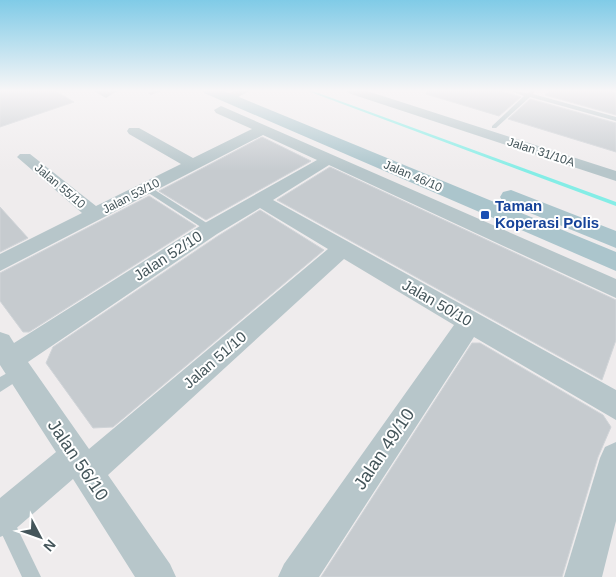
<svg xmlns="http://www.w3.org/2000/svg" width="616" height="577" viewBox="0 0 616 577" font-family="Helvetica,sans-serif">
<rect width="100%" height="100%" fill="#efeced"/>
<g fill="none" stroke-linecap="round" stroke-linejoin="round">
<path fill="#84ede6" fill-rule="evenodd" d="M305 90H310L616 202V206Z"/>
</g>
<g fill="#c6cbcf" stroke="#d0d4d8">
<path d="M0 90H54L74 102 0 127Z"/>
<path d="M426 90H499L521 97 499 116 426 94Z"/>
<path d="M550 90H606L616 92V115L545 95Z"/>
<path d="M530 99 616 123V152L508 119Z"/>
<path d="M262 137 311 161 206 220 159 191Z"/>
<path d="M330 167 616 300V340L602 380 277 200Z"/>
<path d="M149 196 196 226 29 332H23L0 301V273Z"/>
<path d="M0 207 28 238 0 252Z"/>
<path d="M260 210 324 250 113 427 93 428 46 363 53 347 218 236Z"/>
<path d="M472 343H480L603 415 611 427 598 457 562 577H321Z"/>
</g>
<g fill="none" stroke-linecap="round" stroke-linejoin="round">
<g fill="#b7c6ca" fill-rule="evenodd">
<path d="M113 90H122L106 96 103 94Z"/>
<path d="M155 90H164L151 95 148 93Z"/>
<path d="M508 90 528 93 531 90H535L533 94 616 117V121L530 97 496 128H492V126L524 96Z"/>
<path d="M147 185 213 227 215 229 213 231H207L144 190 143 188Z"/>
<path d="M20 366 25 368 27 372 25 376 0 392V377Z"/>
<path d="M4 510 10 513 41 577H22L0 530V512Z"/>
</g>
<g fill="#b7c6ca" fill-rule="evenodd">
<path d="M92 90H107L112 94 106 98Z"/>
<path d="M235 90H251L231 101H223L221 98Z"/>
<path d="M346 90H364L616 171V181L348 93Z"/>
<path d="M221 106 616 279V298L329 165 273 200 616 390V420L474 337 319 577H278L284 564 454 325 344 259 108 475 170 564 176 577H135L73 479 12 532 0 537V498L56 452 0 365V332L9 335 14 343 203 224 317 160 263 135 0 271V254L82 213 17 157 20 154H30L96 206 181 164 129 134 127 131 129 128H139L193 158 252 129 216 113 214 110ZM260 208 328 249 89 449 28 362 217 234Z"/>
<path d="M616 442V521L602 577H564L600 458 605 447Z"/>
</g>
<g fill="#abc5cc" fill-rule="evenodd">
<path d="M202 90H222L616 252V271L204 93Z"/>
<path d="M511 190 616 231V248L503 202 500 197 503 192Z"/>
</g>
</g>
<linearGradient id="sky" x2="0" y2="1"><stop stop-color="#80cbe7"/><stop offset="0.53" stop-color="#f8f6f7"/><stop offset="1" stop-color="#f8f6f7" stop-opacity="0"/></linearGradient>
<rect width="616" height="171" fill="url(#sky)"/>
<rect fill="#1a4fb4" stroke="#fff" stroke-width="2" x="480" y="210" width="10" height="10" rx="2.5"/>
<g text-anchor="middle" stroke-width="4" stroke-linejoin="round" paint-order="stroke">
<g font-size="12" fill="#44555a" stroke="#fff">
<text transform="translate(541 152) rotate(18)" y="4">Jalan 31/10A</text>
<text transform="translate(413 176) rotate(23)" y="4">Jalan 46/10</text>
<text transform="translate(60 186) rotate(40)" y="4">Jalan 55/10</text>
<text transform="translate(131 196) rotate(-27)" y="4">Jalan 53/10</text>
</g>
<g font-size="15" font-weight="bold" fill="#164399" stroke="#fff" text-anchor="start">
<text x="495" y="211">Taman<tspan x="495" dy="17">Koperasi Polis</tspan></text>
</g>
<g font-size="15" fill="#44555a" stroke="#fff">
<text transform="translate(168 256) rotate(-33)" y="5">Jalan 52/10</text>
<text transform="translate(437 303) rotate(30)" y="5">Jalan 50/10</text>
<text transform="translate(215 360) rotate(-41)" y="5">Jalan 51/10</text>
</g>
<g font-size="18" fill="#44555a" stroke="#fff">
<text transform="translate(384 449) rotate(-56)" y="6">Jalan 49/10</text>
<text transform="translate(78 460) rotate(56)" y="6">Jalan 56/10</text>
</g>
</g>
<g transform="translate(40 537) rotate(131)" stroke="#ffffff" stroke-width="4" paint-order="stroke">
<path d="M0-4L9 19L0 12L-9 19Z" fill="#44555a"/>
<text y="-8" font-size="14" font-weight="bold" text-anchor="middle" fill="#44555a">N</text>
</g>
</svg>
